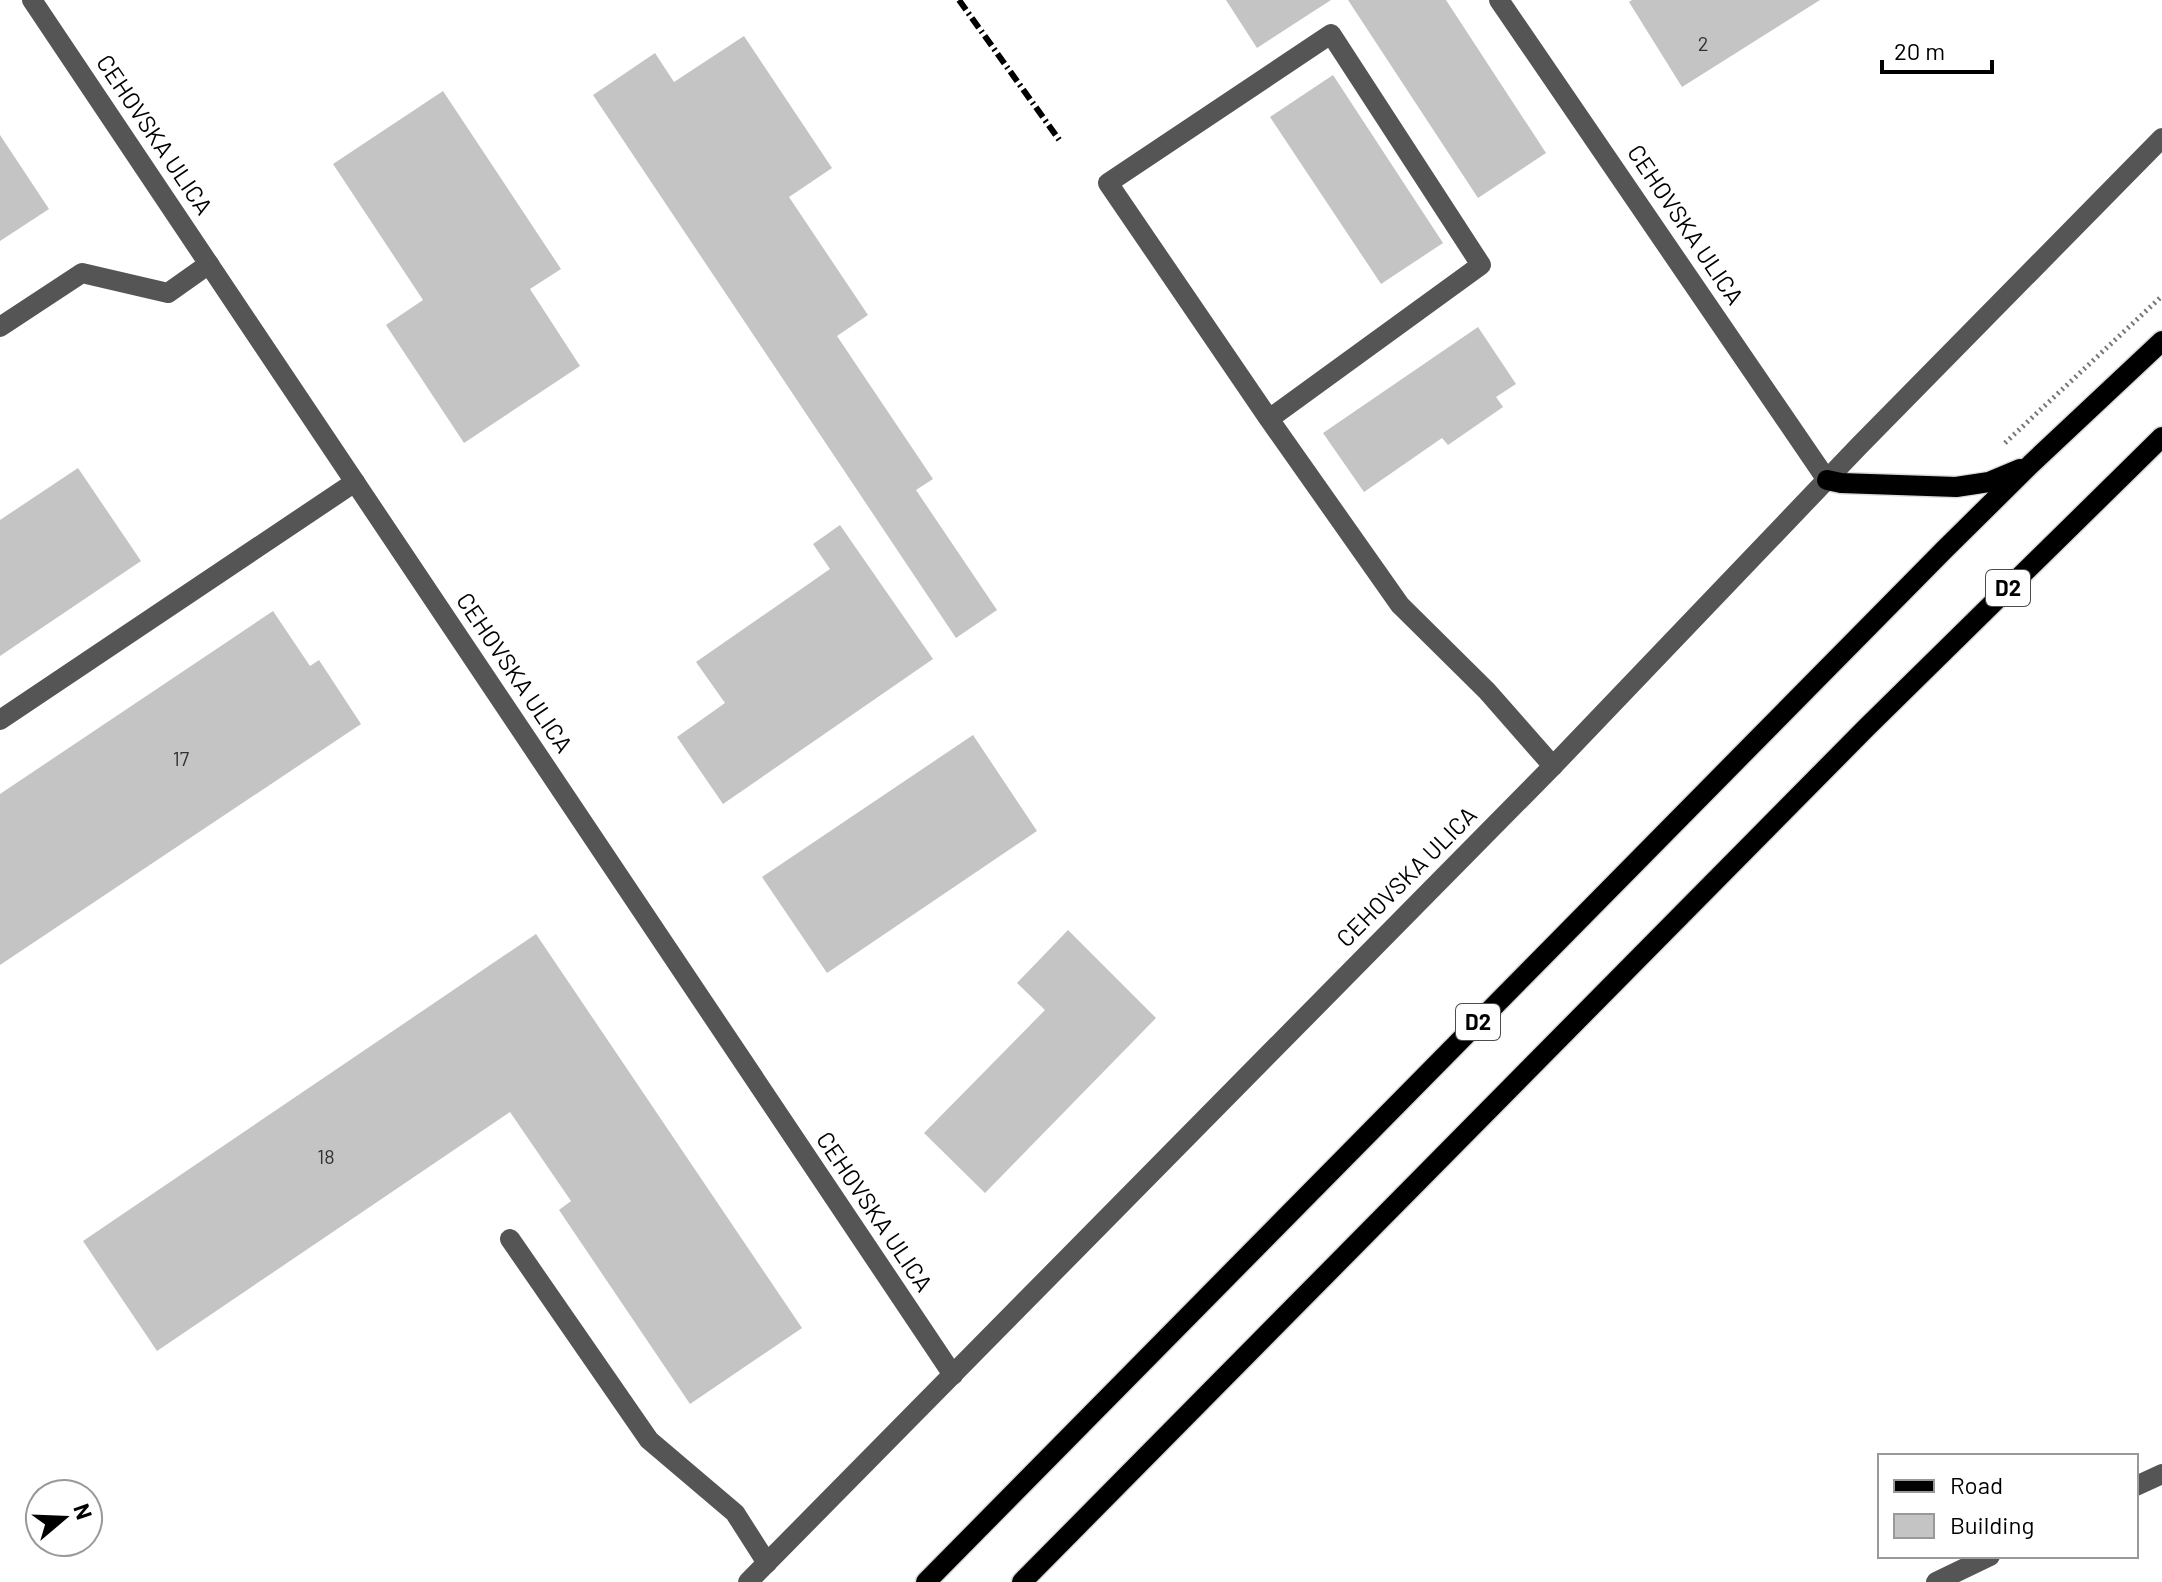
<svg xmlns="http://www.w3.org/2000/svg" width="2162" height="1582" viewBox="0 0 2162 1582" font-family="Barlow,sans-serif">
<rect width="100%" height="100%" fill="#fff"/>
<g fill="#c4c4c4">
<path d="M1226 0H1331L1257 48Z"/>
<path d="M1348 0H1446L1546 153 1478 198Z"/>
<path d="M1632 0H1820L1682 87 1629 2Z"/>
<path d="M744 36 832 168 789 197 868 315 837 336 933 479 916 490 997 610 956 638 593 95 655 53 674 82Z"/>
<path d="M1333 75 1443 243 1381 284 1270 117Z"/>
<path d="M443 91 561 269 530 289 580 366 464 443 386 325 423 300 333 164Z"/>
<path d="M0 135 49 209 0 241Z"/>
<path d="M1478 327 1516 384 1496 397 1503 407 1448 445 1442 438 1364 492 1323 433Z"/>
<path d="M78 468 141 561 0 656V520Z"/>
<path d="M840 525 933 659 723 804 677 737 725 703 696 662 830 569 813 544Z"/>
<path d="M273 611 310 666 319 660 361 724 0 965V794Z"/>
<path d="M973 735 1037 831 827 973 762 877Z"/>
<path d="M1068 930 1156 1018 985 1193 924 1133 1045 1010 1017 983Z"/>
<path d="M536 934 802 1328 690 1404 559 1210 571 1201 510 1112 157 1351 83 1241Z"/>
</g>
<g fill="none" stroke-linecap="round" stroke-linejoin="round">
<g stroke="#dbdbdb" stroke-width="23">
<g id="major">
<path d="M1827 480 1841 483 1956 487 1989 482 2020 469"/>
<path d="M926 1582 1944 550 2031 464 2162 341"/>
<path d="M1022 1582 1866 728 2162 437"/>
</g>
</g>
<path stroke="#777" stroke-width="5" stroke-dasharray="2 4" stroke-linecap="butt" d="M2005 443 2162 296"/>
<g stroke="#555" stroke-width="20">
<path d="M32 0 953 1375"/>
<path d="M1499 0 1827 480"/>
<path d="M0 327 82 273 168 293 209 264"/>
<path d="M1269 419 1108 183 1331 34 1481 265 1269 419 1400 605 1487 691 1553 766"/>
<path d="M0 720 355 482"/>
<path d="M510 1239 649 1440 735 1513 767 1563"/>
<path d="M2136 1486 2162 1474"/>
<path d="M748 1582 1553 766 1859 446 2162 138"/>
<path d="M1936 1582 1990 1556"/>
</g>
<use href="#major" stroke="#000" stroke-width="20"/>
<path stroke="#000" stroke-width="6" stroke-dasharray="12 4 2 4" stroke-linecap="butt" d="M959 0 1060 141"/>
</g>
<g text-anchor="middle" stroke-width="7" stroke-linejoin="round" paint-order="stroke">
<g font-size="20" fill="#313131">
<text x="1703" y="51">2</text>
<text x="181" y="766">17</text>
<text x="326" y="1164">18</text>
</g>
<g fill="#fff" stroke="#4c4c4c" stroke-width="2">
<rect x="1986" y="570" width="44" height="36" rx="6"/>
<rect x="1456" y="1004" width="44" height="36" rx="6"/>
</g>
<g font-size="22" font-weight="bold" fill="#000">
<text x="2008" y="596">D2</text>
<text x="1478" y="1030">D2</text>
</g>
<g font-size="24" fill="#000" stroke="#fff">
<text transform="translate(154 135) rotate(56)" y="8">CEHOVSKA ULICA</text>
<text transform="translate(1685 225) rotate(56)" y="8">CEHOVSKA ULICA</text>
<text transform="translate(514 673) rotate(56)" y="8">CEHOVSKA ULICA</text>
<text transform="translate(1407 877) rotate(-45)" y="8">CEHOVSKA ULICA</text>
<text transform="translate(874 1212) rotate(56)" y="8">CEHOVSKA ULICA</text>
</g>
</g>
<rect x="1878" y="1454" width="260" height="104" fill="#ffffff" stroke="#999999" stroke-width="2"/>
<rect x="1894" y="1480" width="40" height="12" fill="#000000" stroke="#999999" stroke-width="2"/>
<text x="1950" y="1494" font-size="24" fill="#000000">Road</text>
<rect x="1894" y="1514" width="40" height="24" fill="#c4c4c4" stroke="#999999" stroke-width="2"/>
<text x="1950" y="1534" font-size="24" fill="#000000">Building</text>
<g transform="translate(64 1518) rotate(71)"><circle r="38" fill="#ffffff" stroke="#999999" stroke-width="2"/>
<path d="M0-6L14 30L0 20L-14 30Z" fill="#000000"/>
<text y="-12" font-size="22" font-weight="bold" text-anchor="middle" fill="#000000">N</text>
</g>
<path d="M1882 60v12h110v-12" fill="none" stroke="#000000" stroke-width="4"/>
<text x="1894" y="60" font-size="24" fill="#000000" stroke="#ffffff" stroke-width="6" paint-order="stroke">20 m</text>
</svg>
